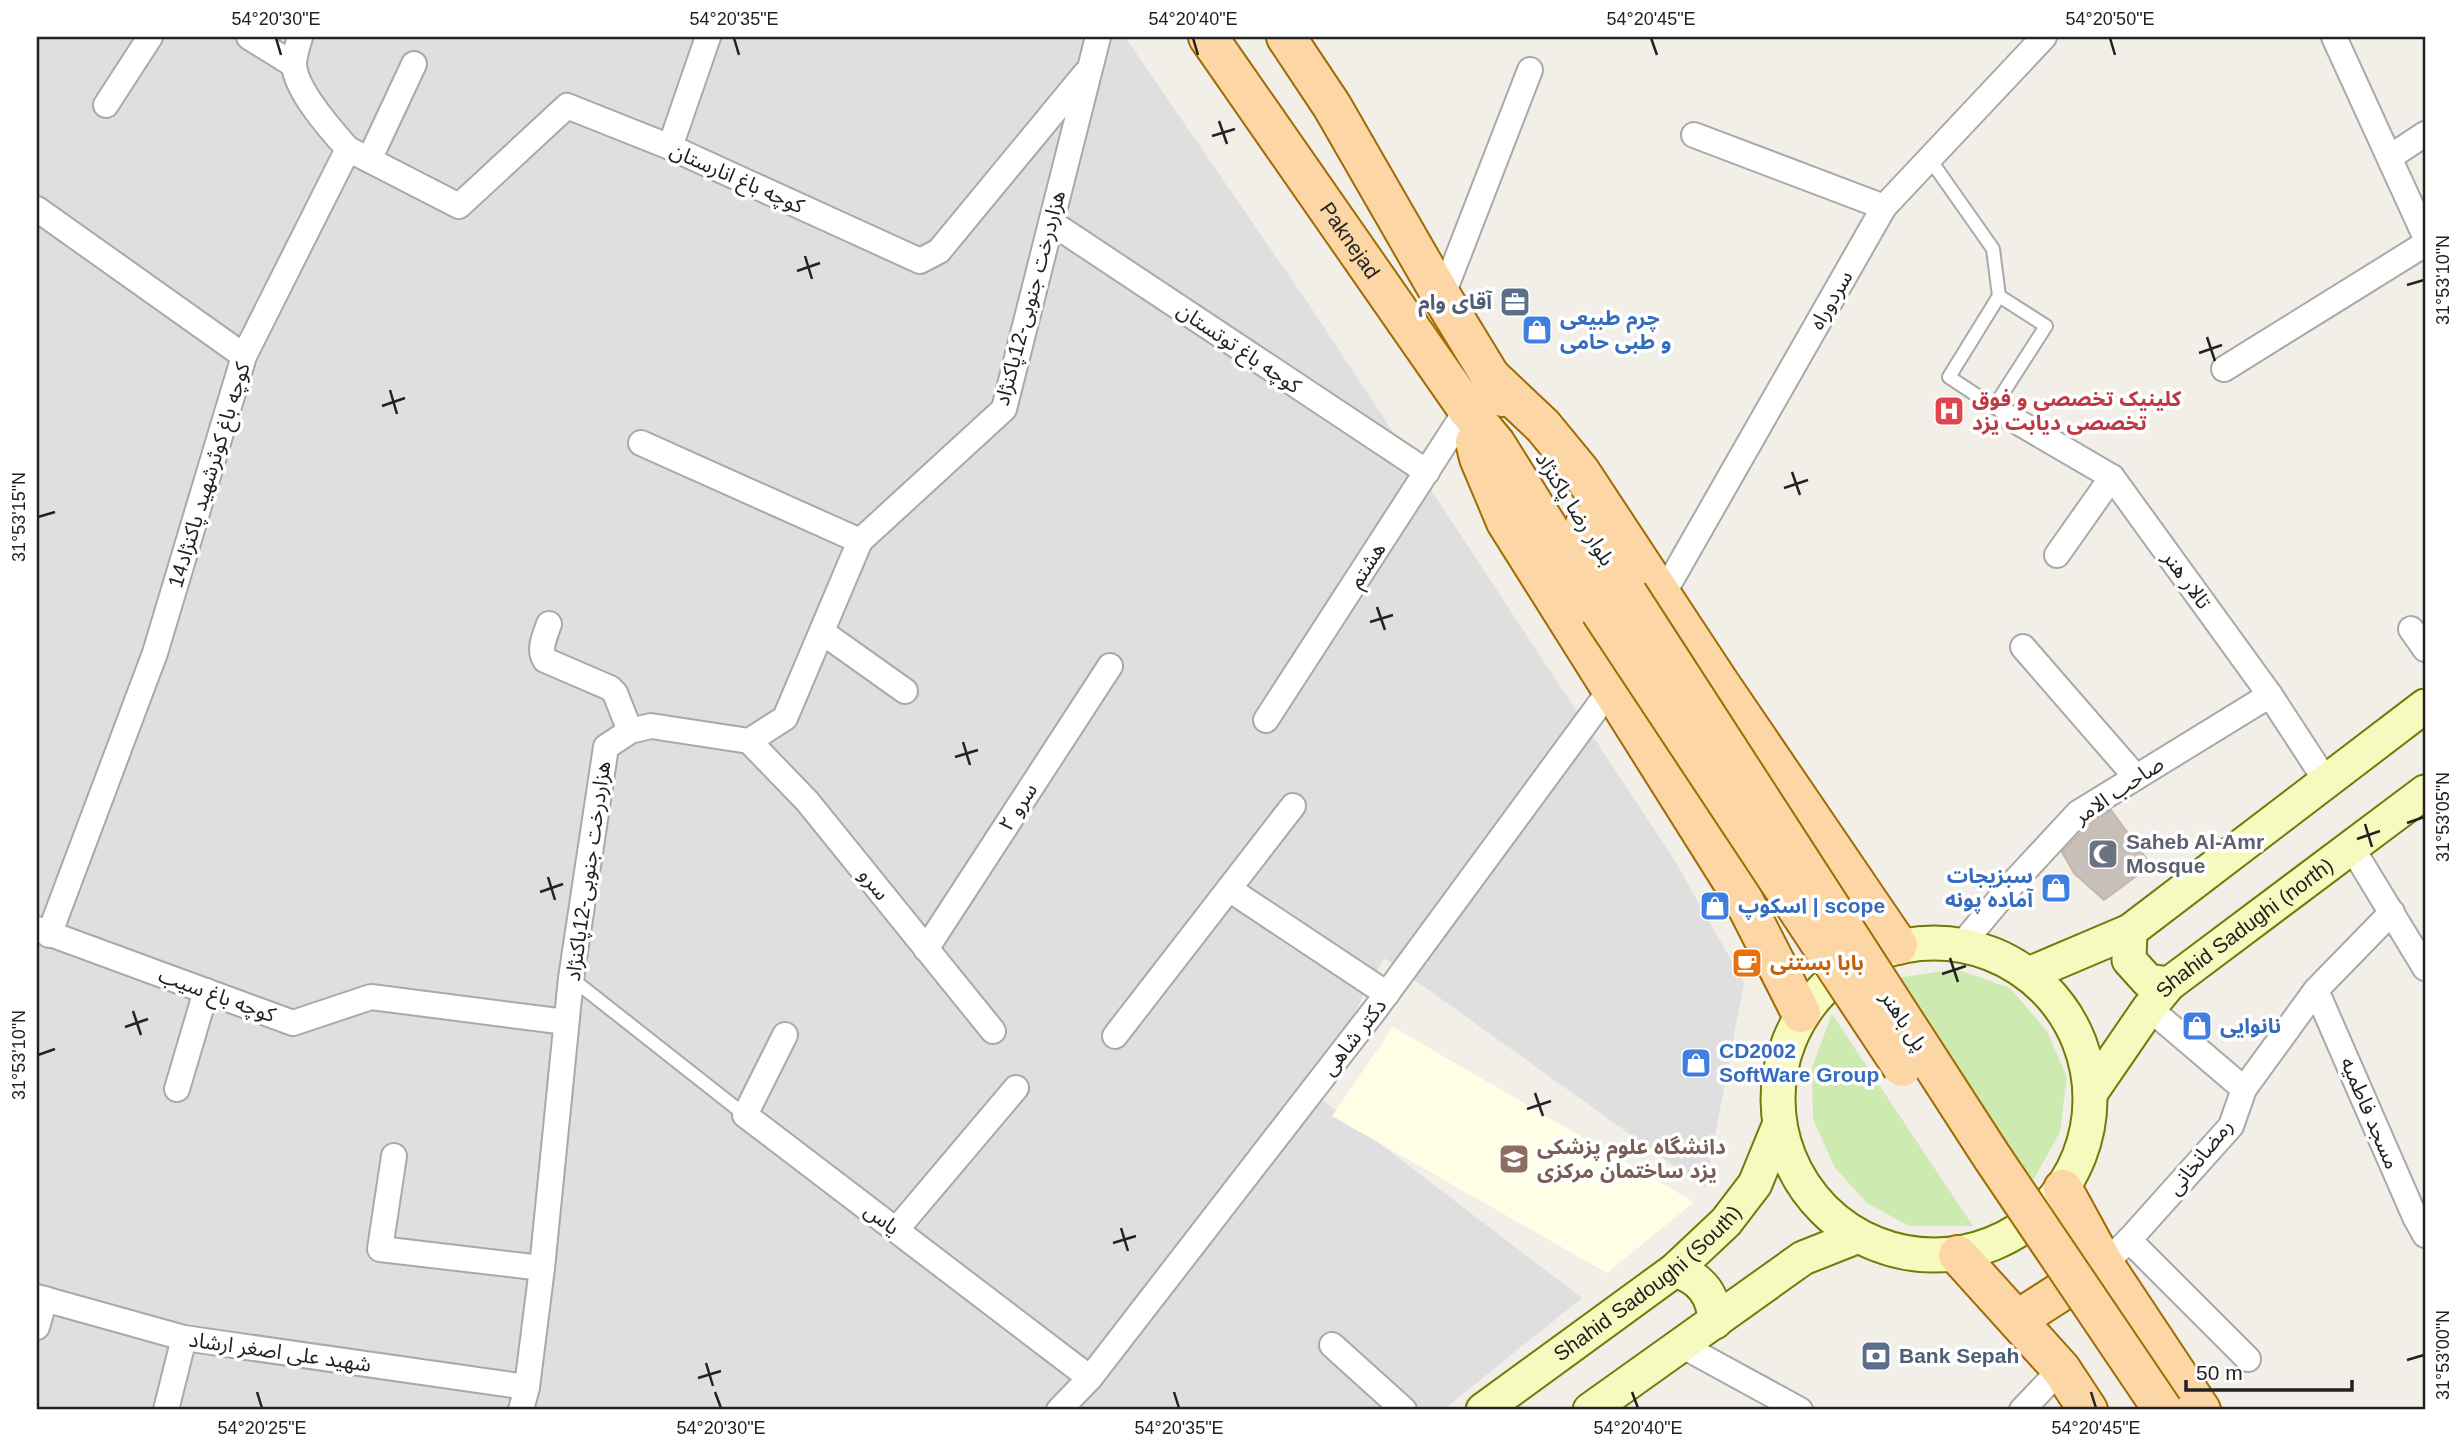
<svg xmlns="http://www.w3.org/2000/svg" width="2462" height="1447" viewBox="0 0 2462 1447" font-family="Arial,'Noto Sans Arabic',sans-serif">
<rect width="100%" height="100%" fill="#f2efe9"/>
<path fill="#e0dfdf" d="M37 37H1125L1314 312 1675 861 1744 983 1705 1188 1384 958 1312 1092 1582 1298 1443 1410H37Z"/>
<path fill="#ffffe5" d="M1393 1027 1694 1202 1607 1273 1332 1116Z"/>
<g fill="#cdebb0">
<path d="M1956 969 2010 988 2047 1031 2067 1077 2060 1132 2029 1188 1897 978Z"/>
<path d="M1832 1014 1973 1226H1909L1867 1203 1835 1168 1813 1119 1812 1067Z"/>
</g>
<path fill="#c7bfb8" stroke="#c4b6ab" stroke-width="2" d="M2111 810 2151 865 2104 900 2074 873 2062 852 2088 825Z"/>
<g fill="none" stroke-linecap="round" stroke-linejoin="round">
<g stroke="#a9a9a9" stroke-width="16">
<g id="service">
<path d="M1929 158 1993 249 1999 296 1949 377 2011 418"/>
<path d="M1994 407 2046 326 1999 296"/>
<path d="M571 978 745 1115"/>
</g>
</g>
<g stroke="#a9a9a9" stroke-width="28">
<g id="minor">
<path d="M249 37 294 65"/>
<path d="M2334 37 2425 236"/>
<path d="M106 105 150 37"/>
<path d="M1694 135 1884 207"/>
<path d="M670 147 708 37"/>
<path d="M348 149 459 206 567 106 670 147 920 261 939 251 1085 74"/>
<path d="M2390 157 2425 134"/>
<path d="M369 160 414 64"/>
<path d="M37 209 244 356"/>
<path d="M1052 223 1427 472"/>
<path d="M1442 297 1530 70"/>
<path d="M2224 369 2425 244"/>
<path d="M2011 418 2112 477 2270 695 2326 781"/>
<path d="M641 443 860 541"/>
<path d="M2057 555 2112 477"/>
<path d="M1662 596 1884 207 2044 37"/>
<path d="M549 624C545 636 538 649 545 660L610 688 615 693 630 731"/>
<path d="M2411 629 2425 649"/>
<path d="M822 632 905 691"/>
<path d="M2023 647 2135 776"/>
<path d="M1266 720 1467 409"/>
<path d="M749 741 807 801 993 1031"/>
<path d="M2352 848 2425 968"/>
<path d="M1229 889 1387 994"/>
<path d="M37 929 293 1023 371 997 566 1022"/>
<path d="M49 935 155 653 244 356 348 149C331 130 295 90 294 64 294 56 298 45 300 37"/>
<path d="M1963 943 2014 882 2078 813 2270 695"/>
<path d="M926 949 1110 666"/>
<path d="M2316 990 2415 1217 2425 1235"/>
<path d="M2149 1008 2244 1089"/>
<path d="M785 1035 745 1115 1090 1378"/>
<path d="M1115 1036 1293 806"/>
<path d="M177 1089 206 991"/>
<path d="M394 1156 380 1249 542 1268"/>
<path d="M896 1230 1016 1088"/>
<path d="M2129 1240 2248 1359"/>
<path d="M2104 1264 2129 1240 2231 1126 2244 1089 2316 990 2392 912"/>
<path d="M37 1297 184 1338 527 1387"/>
<path d="M37 1327 45 1299"/>
<path d="M1332 1345 1404 1410"/>
<path d="M1681 1345 1800 1410"/>
<path d="M166 1410 184 1338"/>
<path d="M521 1410 527 1387 542 1268 571 978 606 747 630 731 651 726 749 741 785 718 860 541 1004 409 1098 37"/>
<path d="M1059 1410 1090 1378 1377 1007 1610 690"/>
<path d="M2022 1410 2061 1369"/>
</g>
</g>
<g stroke="#707d05" stroke-width="37">
<g id="secondary">
<path d="M2130 931 2129 960 2148 981 2169 984"/>
<circle cx="1934" cy="1099" r="156"/>
<path d="M2031 973 2130 931 2425 706"/>
<path id="s1" d="M2092 1091 2149 1008 2169 984 2425 792"/>
<path d="M1675 1270C1701 1278 1714 1295 1715 1322"/>
<path id="s2" d="M1483 1410 1675 1270 1726 1222 1755 1184 1778 1128"/>
<path d="M1590 1410 1803 1258 1856 1237"/>
</g>
</g>
<g stroke="#a06b00" stroke-width="42">
<g id="primary">
<path id="s3" d="M1208 37 1467 409 1496 444 1600 611"/>
<path d="M1286 37 1332 106 1442 297 1503 397"/>
<path d="M1489 375 1543 426 1580 471 1719 682 1898 945"/>
<path d="M1475 442 1479 458 1506 522 1742 897 1801 1013"/>
<path d="M1585 524 1628 594"/>
<path d="M2063 1189 2104 1264 2201 1410"/>
<path d="M1958 1255 2061 1369 2088 1410"/>
<path d="M2017 1320 2104 1264"/>
</g>
</g>
<use href="#service" stroke="#fff" stroke-width="12"/>
<use href="#minor" stroke="#fff" stroke-width="24"/>
<use href="#secondary" stroke="#f7fabf" stroke-width="33"/>
<use href="#primary" stroke="#fcd6a4" stroke-width="38"/>
<g stroke="#a06b00" stroke-width="42" stroke-linecap="butt">
<g id="primary-bridge">
<path d="M1628 594 1992 1157 2163 1410"/>
<path d="M1600 611 1902 1067"/>
</g>
</g>
<use href="#primary-bridge" stroke="#fcd6a4" stroke-width="38"/>
</g>
<path fill="none" stroke="#222" stroke-width="2.5" d="M276 38 281 55M734 38 739 55M1193 38 1198 55M1651 38 1657 55M2110 38 2115 55M1219 121 1227 144M1212 136 1235 129M805 256 812 279M797 271 820 263M2407 285 2424 280M2207 337 2215 361M2199 353 2222 345M390 390 397 414M382 406 405 398M1792 472 1800 495M1784 488 1808 480M38 517 55 512M1377 607 1385 630M1370 622 1393 615M963 742 970 765M955 757 978 750M2407 823 2424 817M2365 824 2372 847M2357 839 2380 831M548 877 555 900M540 892 563 884M1950 958 1958 982M1942 974 1966 966M133 1011 141 1035M125 1027 148 1019M38 1055 55 1049M1535 1093 1543 1116M1527 1109 1551 1101M1121 1228 1128 1251M1113 1243 1136 1236M2407 1360 2424 1355M706 1363 713 1386M698 1378 721 1371M257 1392 262 1408M715 1392 721 1408M1174 1392 1179 1408M1632 1392 1638 1408M2091 1392 2096 1408"/>
<defs>
<g id="office-square" transform="scale(1.575)"><rect x="-9" y="-9" width="18" height="18" rx="4" fill="#5c6f8a" stroke="#fff"/><path d="M-6-3h4V-5.5h4V-3h4V5H-6ZM-1-4.5V-3h2v-1.5ZM-6 0V1H6V0Z" fill="#fff"/></g>
<g id="shop-square" transform="scale(1.575)"><rect x="-9" y="-9" width="18" height="18" rx="4" fill="#3f7fe0" stroke="#fff"/><path d="M-5-2.5h2.3a2.7 3.5 0 0 1 5.4 0H5L5.5 6h-11ZM-1.5-2.5h3a1.5 2.3 0 0 0-3 0Z" fill="#fff"/></g>
<g id="hospital-square" transform="scale(1.575)"><rect x="-9" y="-9" width="18" height="18" rx="4" fill="#e0444e" stroke="#fff"/><path d="M-5-5h3v3.5h4V-5h3V5h-3V1.5h-4V5h-3Z" fill="#fff"/></g>
<g id="mosque-square" transform="scale(1.575)"><rect x="-9" y="-9" width="18" height="18" rx="4" fill="#6b7280" stroke="#fff"/><path d="M3.5-4.9A6 6 0 1 0 3.5 4.9A5 5 0 1 1 3.5-4.9Z" fill="#fff"/></g>
<g id="cafe-square" transform="scale(1.575)"><rect x="-9" y="-9" width="18" height="18" rx="4" fill="#e8710a" stroke="#fff"/><path d="M-5.5-4.5H6V0H3Q3 3.5 0 3.5H-2.5Q-5.5 3.5-5.5 0ZM3-3.2v2h1.7v-2ZM-6 4.5H4V6H-6Z" fill="#fff"/></g>
<g id="university-square" transform="scale(1.575)"><rect x="-9" y="-9" width="18" height="18" rx="4" fill="#8d6e63" stroke="#fff"/><path d="M0-5L7-2L0 1L-7-2ZM-4 1L0 2.5L4 1V4Q0 6-4 4Z" fill="#fff"/></g>
<g id="bank-square" transform="scale(1.575)"><rect x="-9" y="-9" width="18" height="18" rx="4" fill="#5c6f8a" stroke="#fff"/><path d="M-6-4H6V4H-6ZM0-2.3a2.3 2.3 0 1 0 0 4.6a2.3 2.3 0 1 0 0-4.6Z" fill="#fff"/></g>
</defs>
<g fill-rule="evenodd">
<use href="#office-square" x="1515" y="302"/>
<use href="#shop-square" x="1537" y="330"/>
<use href="#hospital-square" x="1949" y="411"/>
<use href="#mosque-square" x="2103" y="854"/>
<use href="#shop-square" x="2056" y="888"/>
<use href="#shop-square" x="1715" y="906"/>
<use href="#cafe-square" x="1747" y="963"/>
<use href="#shop-square" x="2197" y="1026"/>
<use href="#shop-square" x="1696" y="1063"/>
<use href="#university-square" x="1514" y="1159"/>
<use href="#bank-square" x="1876" y="1356"/>
</g>
<g text-anchor="middle" stroke-width="7" stroke-linejoin="round" paint-order="stroke">
<g font-size="21" fill="#222" stroke="#fff">
<text transform="translate(737 178) rotate(24)" y="7">کوچه باغ انارستان</text>
<text dy="7" stroke="none"><textPath href="#s3" startOffset="248">Paknejad</textPath></text>
<text transform="translate(1030 298) rotate(-75)" y="7">هزاردرخت جنوبی-12پاکنژاد</text>
<text transform="translate(1831 300) rotate(-60)" y="7">سردوراه</text>
<text transform="translate(1239 348) rotate(34)" y="7">کوچه باغ توتستان</text>
<text transform="translate(209 475) rotate(-73)" y="7">کوچه باغ کوثرشهید پاکنژاد14</text>
<text transform="translate(1575 509) rotate(58)" y="7">بلوار رضا پاکنژاد</text>
<text transform="translate(1367 565) rotate(-57)" y="7">هشتم</text>
<text transform="translate(2187 580) rotate(54)" y="7">تالار هنر</text>
<text transform="translate(2119 790) rotate(-34)" y="7">صاحب الامر</text>
<text transform="translate(1018 807) rotate(-57)" y="7">سرو ۲</text>
<text transform="translate(588 871) rotate(-82)" y="7">هزاردرخت جنوبی-12پاکنژاد</text>
<text transform="translate(874 884) rotate(51)" y="7">سرو</text>
<text dy="7" stroke="none"><textPath href="#s1" startOffset="226">Shahid Sadughi (north)</textPath></text>
<text transform="translate(217 995) rotate(20)" y="7">کوچه باغ سیب</text>
<text transform="translate(1904 1021) rotate(57)" y="7">پل باهنر</text>
<text transform="translate(1354 1037) rotate(-52)" y="7">دکتر شاهی</text>
<text transform="translate(2370 1113) rotate(67)" y="7">مسجد فاطمیه</text>
<text transform="translate(2200 1157) rotate(-51)" y="7">رمضانخانی</text>
<text transform="translate(882 1219) rotate(37)" y="7">یاس</text>
<text dy="7" stroke="none"><textPath href="#s2" startOffset="208">Shahid Sadoughi (South)</textPath></text>
<text transform="translate(280 1352) rotate(8)" y="7">شهید علی اصغر ارشاد</text>
</g>
<g font-size="21" font-weight="bold" fill="#4e5e75" stroke="#fff" text-anchor="end">
<text x="1492" y="309">آقای وام</text>
<text x="1899" y="1363" text-anchor="start">Bank Sepah</text>
</g>
<g font-size="21" font-weight="bold" fill="#366cbe" stroke="#fff" text-anchor="start">
<text x="1560" y="325">چرم طبیعی<tspan x="1560" dy="24">و طبی حامی</tspan></text>
<text x="2033" y="883" text-anchor="end">سبزیجات<tspan x="2033" dy="24">آماده پونه</tspan></text>
<text x="1738" y="913">اسکوپ | scope</text>
<text x="2220" y="1033">نانوایی</text>
<text x="1719" y="1058">CD2002<tspan x="1719" dy="24">SoftWare Group</tspan></text>
</g>
<g font-size="21" font-weight="bold" fill="#be3a42" stroke="#fff" text-anchor="start">
<text x="1972" y="406">کلینیک تخصصی و فوق<tspan x="1972" dy="24">تخصصی دیابت یزد</tspan></text>
</g>
<g font-size="21" font-weight="bold" fill="#5b616d" stroke="#fff" text-anchor="start">
<text x="2126" y="849">Saheb Al-Amr<tspan x="2126" dy="24">Mosque</tspan></text>
</g>
<g font-size="21" font-weight="bold" fill="#c56008" stroke="#fff" text-anchor="start">
<text x="1770" y="970">بابا بستنی</text>
</g>
<g font-size="21" font-weight="bold" fill="#785e54" stroke="#fff" text-anchor="start">
<text x="1537" y="1154">دانشگاه علوم پزشکی<tspan x="1537" dy="24">یزد ساختمان مرکزی</tspan></text>
</g>
</g>
<rect width="2462" height="1447" fill="none" stroke="#ffffff" stroke-width="77"/>
<path d="M2186 1380v10h166v-10" fill="none" stroke="#222222" stroke-width="3.5"/>
<text x="2196" y="1380" font-size="21" fill="#222222" stroke="#ffffff" stroke-width="5" paint-order="stroke">50 m</text>
<rect x="38" y="38" width="2386" height="1370" fill="none" stroke="#222" stroke-width="2.5"/>
<g font-size="18" text-anchor="middle" fill="#222">
<text x="276" y="25">54°20'30"E</text>
<text x="734" y="25">54°20'35"E</text>
<text x="1193" y="25">54°20'40"E</text>
<text x="1651" y="25">54°20'45"E</text>
<text x="2110" y="25">54°20'50"E</text>
<text transform="translate(2443 280) rotate(-90)" y="6">31°53'10"N</text>
<text transform="translate(19 517) rotate(-90)" y="6">31°53'15"N</text>
<text transform="translate(2443 817) rotate(-90)" y="6">31°53'05"N</text>
<text transform="translate(19 1055) rotate(-90)" y="6">31°53'10"N</text>
<text transform="translate(2443 1355) rotate(-90)" y="6">31°53'00"N</text>
<text x="262" y="1434">54°20'25"E</text>
<text x="721" y="1434">54°20'30"E</text>
<text x="1179" y="1434">54°20'35"E</text>
<text x="1638" y="1434">54°20'40"E</text>
<text x="2096" y="1434">54°20'45"E</text>
</g>
</svg>
